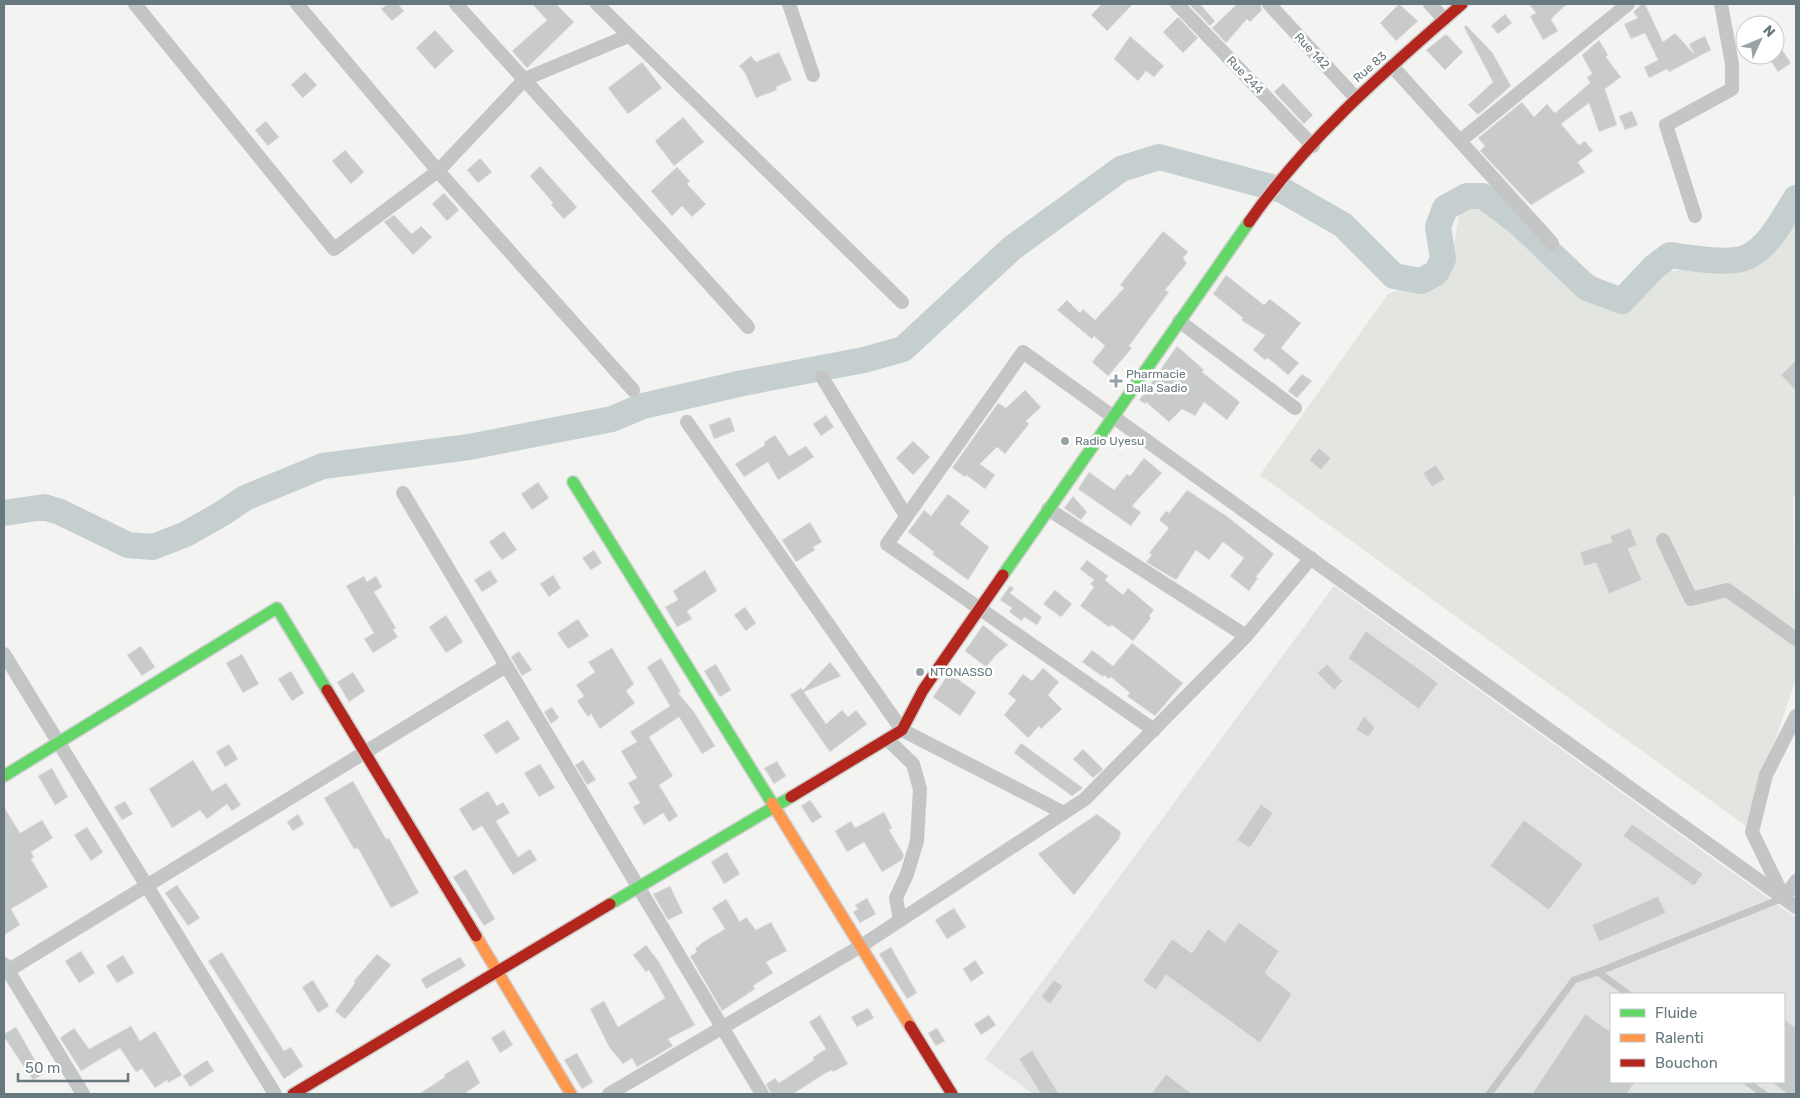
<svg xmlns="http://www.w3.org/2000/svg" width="1800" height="1098" viewBox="0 0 1800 1098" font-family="Rubik,sans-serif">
<rect width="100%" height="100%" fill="#f3f3f2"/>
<path fill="#e2e4e3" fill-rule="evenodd" d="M1334 586 1796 918V1094H1033L985 1059ZM1611 994H1784V1082H1611Z"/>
<path fill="#e2e5e0" d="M1477 204 1616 288 1661 272 1750 263 1796 216V494L1793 498 1796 679 1746 826 1260 475 1388 294 1450 271 1459 214Z"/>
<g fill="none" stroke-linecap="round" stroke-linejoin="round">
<path stroke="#c6cfd0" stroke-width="26" d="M4 513 44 507 60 512 128 545 153 547 186 534 223 513 245 498 323 466 469 447 612 419 643 406 743 383 864 360 903 349 1012 248 1121 169 1159 157 1282 190 1343 225 1394 276 1421 281 1436 273 1443 259 1438 227 1445 208 1467 196H1483L1520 224 1587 288 1622 301 1654 267 1670 255C1689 258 1730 265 1747 257 1770 246 1783 218 1796 198"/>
</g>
<g fill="#c9caca" stroke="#e2e2e2">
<path d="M388 4H398L404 11 392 21 381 9Z"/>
<path d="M532 4H556L574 22 527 68 512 51 547 20Z"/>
<path d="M1102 4H1133L1107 31 1091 15Z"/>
<path d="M1192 4H1200L1215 21 1210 26 1190 5Z"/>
<path d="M1237 4H1260L1262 10 1250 22 1247 19 1226 43 1212 28Z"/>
<path d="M1399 4 1418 21 1396 41 1380 23Z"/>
<path d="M1529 4H1567L1551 19 1558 31 1543 40 1530 16 1536 13Z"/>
<path d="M1642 4H1645L1663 42 1675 33 1694 54 1689 44 1705 36 1711 50 1669 72 1667 69 1649 78 1644 67 1658 60 1645 33 1631 39 1624 24 1638 18 1633 12Z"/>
<path d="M1505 14 1512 23 1498 34 1491 26Z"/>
<path d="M1178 17 1198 38 1183 53 1163 32Z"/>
<path d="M1466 25 1492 52 1511 86 1478 115 1468 105 1493 82 1464 27Z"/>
<path d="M435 30 454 51 435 69 416 48Z"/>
<path d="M1446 34 1463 52 1445 70 1426 50Z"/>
<path d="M1130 36 1164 66 1154 77 1146 71 1138 81 1114 59Z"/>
<path d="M1775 39 1791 63 1778 72 1767 55H1775Z"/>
<path d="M1599 40 1608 55 1606 57 1621 77 1605 89 1617 125 1599 132 1589 103 1561 124 1579 145 1585 141 1593 151 1578 162 1585 172 1531 205 1480 151 1485 146 1478 138 1522 102 1534 117 1547 104 1555 113 1590 83 1587 77 1592 74 1582 55Z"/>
<path d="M779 52 792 80 776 87 777 90 756 98 745 73 739 66 751 56 756 62Z"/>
<path d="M642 62 662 88 628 114 608 88Z"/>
<path d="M305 72 317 85 303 98 291 85Z"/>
<path d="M1283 83 1313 115 1304 124 1274 92Z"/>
<path d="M1632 111 1638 125 1625 130 1619 116Z"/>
<path d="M683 117 704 142 674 166 655 141Z"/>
<path d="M266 121 279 137 268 146 255 130Z"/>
<path d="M345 150 364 172 351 184 332 161Z"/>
<path d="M480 158 492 172 478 183 467 170Z"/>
<path d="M540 166 577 207 564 219 551 205 553 203 530 176Z"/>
<path d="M677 167 690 181 687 184 706 204 692 217 682 206 672 216 651 191Z"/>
<path d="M444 193 459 210 447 221 432 204Z"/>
<path d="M394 215 412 234 421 226 432 237 413 255 384 222Z"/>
<path d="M1163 231 1188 252 1183 258 1187 263 1165 290 1169 292 1129 346 1132 348 1108 376 1092 362 1105 346 1094 336 1092 339 1057 310 1067 300 1080 313 1083 309 1095 320 1124 288 1120 285Z"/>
<path d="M1226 275 1264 305 1270 299 1301 323 1281 348 1299 363 1288 375 1268 358 1265 360 1253 350 1265 335 1241 320 1243 318 1213 294Z"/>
<path d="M1177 346 1204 370 1202 372 1240 402 1227 420 1204 402 1195 416 1182 409 1169 422 1146 402 1145 404 1139 400Z"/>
<path d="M1796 360V391L1781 375Z"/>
<path d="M1302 374 1312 381 1297 398 1288 391Z"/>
<path d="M1025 390 1041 407 1026 421 1029 424 1005 454 997 447 980 464 995 475 985 489 966 475 965 477 952 468 998 403 1006 408Z"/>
<path d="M826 415 834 427 821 436 813 424Z"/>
<path d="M730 417 735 431 714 439 709 425Z"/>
<path d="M775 435 789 456 806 446 814 457 778 480 768 462 744 477 735 464 765 445 764 442Z"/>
<path d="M913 441 930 457 913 475 896 458Z"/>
<path d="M1319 448 1331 458 1321 470 1309 460Z"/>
<path d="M1144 458 1162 473 1132 506 1141 512 1131 526 1078 489 1089 472 1114 490 1127 474 1130 476Z"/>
<path d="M1436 465 1445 479 1432 487 1423 473Z"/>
<path d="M538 482 549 498 532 510 521 494Z"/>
<path d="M1187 490 1228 517 1274 554 1256 577 1258 578 1249 591 1230 576 1244 558 1223 542 1209 560 1196 550 1176 580 1146 562 1152 555 1149 553 1169 528 1159 520 1166 511 1169 513Z"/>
<path d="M948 494 970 511 960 524 989 547 968 580 932 554 934 552 908 532 924 510 931 516Z"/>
<path d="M1073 496 1087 512 1081 520 1064 508Z"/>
<path d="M810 522 822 542 813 547 815 550 796 562 782 540Z"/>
<path d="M1630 528 1637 545 1628 549 1642 580 1609 594 1596 563 1584 566 1580 552 1612 542 1610 536Z"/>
<path d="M504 531 517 550 502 560 489 542Z"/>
<path d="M594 550 602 563 591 570 582 558Z"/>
<path d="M1087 560 1108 576 1105 580 1123 595 1128 588 1154 610 1149 616 1151 618 1133 641 1112 625 1109 627 1080 606 1094 587 1090 584 1094 580 1080 569Z"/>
<path d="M490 570 498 582 482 592 474 580Z"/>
<path d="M705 570 717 591 687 611 692 619 677 627 665 607 678 600 673 591Z"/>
<path d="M553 575 561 588 549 597 540 584Z"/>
<path d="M364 576 367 582 376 576 382 587 374 592 396 628 393 630 398 637 373 653 364 639 374 633 346 586Z"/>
<path d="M1010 586 1014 588 1010 593 1042 617 1037 625 1024 617 1022 621 1009 612 1012 608 1000 600Z"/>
<path d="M1055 590 1072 604 1061 617 1043 604Z"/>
<path d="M745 607 756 623 746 631 734 615Z"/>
<path d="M446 615 463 642 446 653 429 627Z"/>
<path d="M578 619 589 636 568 649 557 633Z"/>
<path d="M983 625 1008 645 997 654 986 667 965 651Z"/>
<path d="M1366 631 1438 683 1419 709 1348 658Z"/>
<path d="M1132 643 1183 683 1155 716 1127 696 1130 693 1111 677 1109 679 1104 675 1103 677 1082 662 1092 650 1113 666Z"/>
<path d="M141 646 155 667 142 676 127 655Z"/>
<path d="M612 648 634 684 626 691 635 703 600 729 591 714 588 717 577 701 584 696 576 685 595 672 588 662Z"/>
<path d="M519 651 532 670 522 676 511 657Z"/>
<path d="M242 654 259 684 243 693 226 663Z"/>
<path d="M661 658 681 692 678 693 694 712 715 746 702 754 679 717 649 737 673 776 659 785 678 816 669 822 663 813 644 825 633 807 640 803 628 783 637 778 621 751 637 742 630 732 670 706 647 667Z"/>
<path d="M830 662 841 676 804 692 826 724 842 710 848 717 856 710 867 724 830 752 790 695 801 688 803 690Z"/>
<path d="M716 664 731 690 720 697 704 671Z"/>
<path d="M1327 664 1343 681 1334 690 1317 673Z"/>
<path d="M1043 668 1059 682 1048 695 1062 709 1041 729 1039 726 1028 738 1004 715 1016 700 1008 694 1023 674 1032 681Z"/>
<path d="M291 671 304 693 292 701 278 679Z"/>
<path d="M353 672 365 691 349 702 337 682Z"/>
<path d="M949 673 976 692 960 716 933 697Z"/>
<path d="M552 707 559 718 551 724 544 712Z"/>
<path d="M1364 716 1375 728 1368 737 1356 730Z"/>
<path d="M508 720 520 739 496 754 483 735Z"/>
<path d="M1021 743 1083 788 1072 796 1040 773 1014 753Z"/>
<path d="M229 744 238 759 225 767 216 752Z"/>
<path d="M1083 749 1103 769 1093 778 1073 759Z"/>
<path d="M193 760 212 791 226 783 241 805 232 811 227 804 207 819 200 810 172 828 149 789Z"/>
<path d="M583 760 596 780 587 785 575 765Z"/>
<path d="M777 761 786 776 774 784 764 768Z"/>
<path d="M540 764 555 788 539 797 524 773Z"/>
<path d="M52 768 68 797 55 805 38 776Z"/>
<path d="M353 781 386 839 389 838 419 893 391 908 358 848 354 849 324 798Z"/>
<path d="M488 791 497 806 503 802 510 813 496 821 518 857 530 849 537 860 513 875 482 826 473 831 459 809Z"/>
<path d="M810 800 822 817 812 823 801 806Z"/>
<path d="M125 801 133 814 122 820 114 807Z"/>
<path d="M1261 804 1273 813 1250 848 1237 840Z"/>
<path d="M4 807 20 833 42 820 53 838 31 852 34 857 31 859 48 887 11 909 20 925 4 935Z"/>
<path d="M884 812 892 828 889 830 904 855 902 860 882 872 864 842 847 852 835 831 851 821 855 828Z"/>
<path d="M298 814 304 824 293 831 287 822Z"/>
<path d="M1097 814 1121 832 1119 839 1074 895 1038 854Z"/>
<path d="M1524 820 1583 864 1549 910 1490 866Z"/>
<path d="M1632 824 1703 874 1694 886 1623 836Z"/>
<path d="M87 827 103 852 91 861 74 835Z"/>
<path d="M727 852 740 874 724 884 711 862Z"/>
<path d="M466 869 495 919 484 926 453 877Z"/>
<path d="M177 885 200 918 188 926 165 893Z"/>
<path d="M670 886 683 913 668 920 653 894Z"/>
<path d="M1658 896 1666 913 1599 942 1592 925Z"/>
<path d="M867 898 876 914 860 923 853 912 858 909 855 905Z"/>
<path d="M726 899 740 922 746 917 756 930 771 922 787 951 766 962 773 973 753 986 755 989 722 1011 690 956 697 952 695 949 703 942 725 929 712 908Z"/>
<path d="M954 908 966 927 947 939 935 920Z"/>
<path d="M1239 922 1279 951 1265 973 1292 994 1260 1043 1166 975 1156 990 1143 981 1172 939 1192 953 1208 929 1225 942Z"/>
<path d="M646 945 659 962 695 1025 668 1039 673 1046 637 1067 632 1058 623 1064 609 1047 590 1009 604 1001 618 1027 665 998 649 970 646 972 633 955Z"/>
<path d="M891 947 917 993 907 999 879 954Z"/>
<path d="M81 951 95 973 79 983 65 961Z"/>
<path d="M222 952 284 1051 291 1047 303 1066 284 1079 208 961Z"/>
<path d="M377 954 391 965 345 1019 335 1011 355 983 354 981Z"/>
<path d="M123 955 134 973 117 983 106 966Z"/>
<path d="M460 957 466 966 426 989 421 979Z"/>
<path d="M975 960 984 973 971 982 963 969Z"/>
<path d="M313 980 329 1006 318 1013 302 987Z"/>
<path d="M1054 980 1063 986 1050 1004 1041 997Z"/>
<path d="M868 1008 874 1018 857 1027 851 1017Z"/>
<path d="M1585 1014 1611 1032V1082H1635L1627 1094H1532Z"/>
<path d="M820 1015 848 1064 833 1072 832 1070 824 1074 793 1094H771L766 1084 775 1078 779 1083 814 1060 813 1057 826 1049 809 1022Z"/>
<path d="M989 1015 996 1025 981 1035 974 1024Z"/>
<path d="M1784 1019 1796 1028V1094H1787L1771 1082H1784Z"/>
<path d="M131 1026 140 1041 155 1031 182 1075 168 1083 167 1080 155 1088 142 1069 136 1072 120 1048 81 1071 60 1038 74 1028 89 1049Z"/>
<path d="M16 1027 43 1074 33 1080 4 1037V1034Z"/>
<path d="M937 1028 945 1041 936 1046 928 1033Z"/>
<path d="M504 1030 513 1045 500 1053 491 1038Z"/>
<path d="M1032 1050 1059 1094H1041L1019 1059Z"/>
<path d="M577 1053 593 1082 582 1089 564 1060Z"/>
<path d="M207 1060 214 1071 190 1087 183 1076Z"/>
<path d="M468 1060 480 1083 464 1094H419L445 1077 444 1075Z"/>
<path d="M1166 1074 1192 1094H1151Z"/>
</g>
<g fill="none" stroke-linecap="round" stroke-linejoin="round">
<g stroke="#cecfcf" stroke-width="14">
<g id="fast">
<path d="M573 482 772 803"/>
<path d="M1003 575 1249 222"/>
<path d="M4 776 277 608 327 690"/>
<path d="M610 904 791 797"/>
</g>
</g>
<g stroke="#cecfcf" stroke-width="14">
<g id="slow">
<path d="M772 803 910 1026"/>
<path d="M476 936 571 1094"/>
</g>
</g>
<g stroke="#cecfcf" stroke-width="14">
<g id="jam">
<path d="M1249 222C1310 135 1384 72 1462 4"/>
<path d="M327 690 476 936"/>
<path d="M791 797 902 730 923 690 1003 575"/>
<path d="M910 1026 952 1094"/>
<path d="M293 1094 610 904"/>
</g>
</g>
<g stroke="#c4c6c6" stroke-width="7">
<path d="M1598 972 1628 994"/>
<path d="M1747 1082 1764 1094"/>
<path d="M1489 1094 1574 980 1598 972 1783 898"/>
</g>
<g stroke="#c4c6c6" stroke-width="14">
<path d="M135 4 334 249 438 171 525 79 628 36"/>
<path d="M297 4 438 171 633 390"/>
<path d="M456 4 748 327"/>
<path d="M597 4 902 302"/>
<path d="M789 4 813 75"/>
<path d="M1177 4 1313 146"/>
<path d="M1269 4 1355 97"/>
<path d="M1430 4 1444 19"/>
<path d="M1392 66 1552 243"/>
<path d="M1460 141 1628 4"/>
<path d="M1695 216 1666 125 1732 89V64L1721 4"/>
<path d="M1179 321 1295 408"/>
<path d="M822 377 906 516"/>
<path d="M687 422 902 730 1062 812"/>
<path d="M403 493 762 1094"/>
<path d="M1048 509 1246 636"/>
<path d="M1663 540 1691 599 1727 590 1796 639"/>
<path d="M4 654 275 1094"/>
<path d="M1796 716 1766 775 1752 832 1784 898 1796 881"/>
<path d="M1154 730 887 544 1023 352 1796 907"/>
<path d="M888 740 913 764 920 789 917 841 907 874 896 898 900 920"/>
<path d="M4 964 83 1094"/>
<path d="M4 973 506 666"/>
<path d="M609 1094 861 946 1085 799 1246 636 1311 558"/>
</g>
<use href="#fast" stroke="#63d668" stroke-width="11"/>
<use href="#slow" stroke="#ff974d" stroke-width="11"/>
<use href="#jam" stroke="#b3261e" stroke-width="11"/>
</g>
<g fill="#98a3a7" stroke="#fff" stroke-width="2">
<path d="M1113.5 373.5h5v5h5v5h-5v5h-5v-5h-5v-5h5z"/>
<circle cx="1065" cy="441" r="5"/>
<circle cx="920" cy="672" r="5"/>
</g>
<g text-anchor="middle" stroke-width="5" stroke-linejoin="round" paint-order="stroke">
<g font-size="12" fill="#67787e" stroke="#fff">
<text transform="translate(1312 51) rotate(47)" y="4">Rue 142</text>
<text transform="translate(1370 67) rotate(-41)" y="4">Rue 83</text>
<text transform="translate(1245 75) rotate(46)" y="4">Rue 244</text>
</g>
<g font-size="12" fill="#67787e" stroke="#fff" text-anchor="start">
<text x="1126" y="378">Pharmacie<tspan x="1126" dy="14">Dalla Sadio</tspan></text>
<text x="1075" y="445">Radio Uyesu</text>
<text x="930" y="676">NTONASSO</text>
</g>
</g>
<rect width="1800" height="1098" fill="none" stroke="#67787e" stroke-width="10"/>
<rect x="1610" y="993" width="175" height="90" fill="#ffffff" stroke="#c2c9cb"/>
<rect x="1620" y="1009" width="25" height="8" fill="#63d668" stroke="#c2c9cb"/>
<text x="1655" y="1018" font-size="15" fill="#67787e">Fluide</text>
<rect x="1620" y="1034" width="25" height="8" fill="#ff974d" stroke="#c2c9cb"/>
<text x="1655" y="1043" font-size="15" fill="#67787e">Ralenti</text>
<rect x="1620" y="1059" width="25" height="8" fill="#b3261e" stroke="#c2c9cb"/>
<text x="1655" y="1068" font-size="15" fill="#67787e">Bouchon</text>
<g transform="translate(1760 40) rotate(46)"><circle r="24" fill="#ffffff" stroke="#c2c9cb"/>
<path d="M0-4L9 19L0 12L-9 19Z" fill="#98a3a7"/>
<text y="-8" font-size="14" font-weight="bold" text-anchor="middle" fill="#67787e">N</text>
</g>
<path d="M18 1073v8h110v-8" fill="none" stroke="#67787e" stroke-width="2.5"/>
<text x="25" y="1073" font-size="15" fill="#67787e" stroke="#ffffff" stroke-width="4" paint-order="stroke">50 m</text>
</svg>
